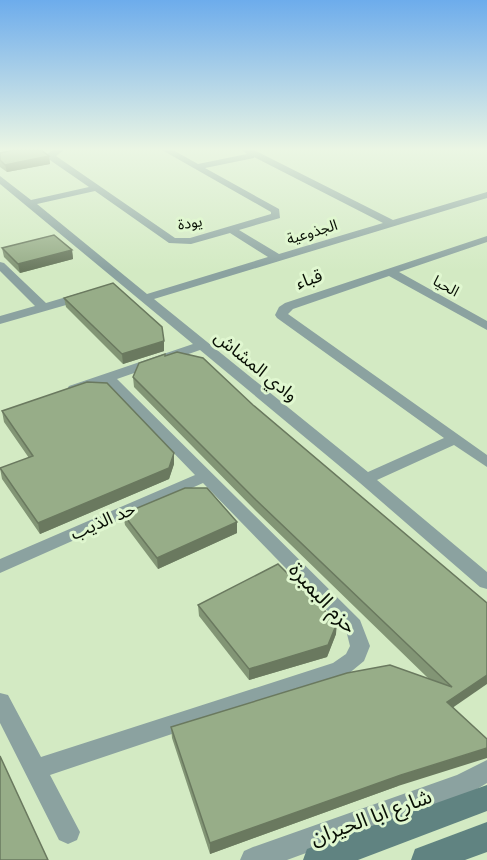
<svg xmlns="http://www.w3.org/2000/svg" width="487" height="860" viewBox="0 0 487 860" font-family="Lato,'Noto Sans Arabic',sans-serif">
<rect width="100%" height="100%" fill="#d3eac3"/>
<g fill="none" stroke-linecap="round" stroke-linejoin="round">
<g fill="#8ba2a0" fill-rule="evenodd">
<path d="M53 150H64L56 156 175 238H190L271 214V212L162 150H173L198 164 247 154 242 150H254L393 220 487 192V198L154 299 368 472 444 438 277 318 275 315 279 307 285 303 487 236V242L399 272 487 321V330L389 276 293 309 288 314 487 455V467L454 445 377 480 487 572V589L480 587 360 483 200 350 117 379 360 620 370 646 364 661 347 675 50 775 80 832 77 840 68 844 59 840 0 723V693L8 695 41 757 333 663 346 654 350 646 346 630 203 483 0 573V559L195 475 106 383 74 393 67 389 69 386 193 344 0 184V176L31 200 89 187 47 158V154ZM254 158V157L383 223 279 254 239 230 280 218 279 209 205 168ZM95 191 169 243 191 244 230 233 268 257 147 294 37 204Z"/>
<path d="M0 262 4 263 46 303 83 292 89 296 87 299 0 324V316L35 306 0 271Z"/>
<path d="M487 760V783L472 792 287 860H240L244 851 253 847 457 775Z"/>
</g>
<g fill="#608381" fill-rule="evenodd">
<path d="M487 785V811L358 860H303L307 849 318 845Z"/>
<path d="M487 822V852L465 860H411L415 849Z"/>
</g>
</g>
<g fill="#829575">
<path d="M0 153 49 156 50 164 7 172 0 167Z"/>
<path d="M2 248 72 250 73 259 20 273 4 257Z"/>
<path d="M64 298 164 351 123 364 66 307Z"/>
<path d="M165 356 253 405 487 603 453 707 398 786 210 854 172 738 171 727 429 679 256 511 134 387 133 377Z"/>
<path d="M2 411 174 464 169 479 40 534 2 479 0 468 29 458 4 422Z"/>
<path d="M123 514 237 522V533L158 569 125 525Z"/>
<path d="M198 605 336 634 327 657 249 680 199 616Z"/>
</g>
<g fill="#6a795f">
<path d="M49 156 50 164 7 172 5 165Z"/>
<path d="M72 250 73 259 20 273 18 264Z"/>
<path d="M164 341V351L123 364 122 354Z"/>
<path d="M174 453V464L169 479 40 534 38 523Z"/>
<path d="M237 522V533L158 569 157 558Z"/>
<path d="M337 623 336 634 327 657 249 680V669Z"/>
<path d="M487 675V684L445 713 447 702Z"/>
<path d="M487 748V758L398 786 210 854V843L401 775Z"/>
</g>
<g fill="#97ad88" stroke="#6a795f" stroke-width="1.5">
<path d="M14 150H41L49 156 5 165 0 160V153Z"/>
<path d="M54 235 72 250 18 264 2 248Z"/>
<path d="M113 283 162 327 164 341 122 354 64 298Z"/>
<path d="M177 352 203 358 253 405 487 603V675L447 702 487 739V748L401 775 210 843 171 727 347 673 390 665 452 687 256 500 133 377 139 363 165 354V356Z"/>
<path d="M87 382 107 383 174 453 169 468 38 523 0 468 33 456 2 411Z"/>
<path d="M185 488H207L237 522 157 558 123 514Z"/>
<path d="M278 564 337 623 328 645 249 669 198 605Z"/>
<path d="M0 756 48 860H0Z"/>
</g>
<linearGradient id="sky" x2="0" y2="1"><stop stop-color="#6dacec"/><stop offset="0.55" stop-color="#ebf6e4"/><stop offset="1" stop-color="#ebf6e4" stop-opacity="0"/></linearGradient>
<rect width="487" height="271" fill="url(#sky)"/>
<g text-anchor="middle" stroke-width="6" stroke-linejoin="round" paint-order="stroke">
<g font-size="15" fill="#080f04" stroke="#e0f7d0">
<text transform="translate(190 223) rotate(-8)" y="5">يودة</text>
<text transform="translate(312 232) rotate(-17)" y="5">الجذوعية</text>
<text transform="translate(446 286) rotate(29)" y="5">الحيا</text>
</g>
<g font-size="18" fill="#080f04" stroke="#e0f7d0">
<text transform="translate(309 279) rotate(-19)" y="6">قباء</text>
<text transform="translate(256 366) rotate(39)" y="6">وادي المشاش</text>
<text transform="translate(103 521) rotate(-23)" y="6">حد الذيب</text>
</g>
<g font-size="21" fill="#080f04" stroke="#e0f7d0">
<text transform="translate(323 598) rotate(47)" y="7">حزم البمبرة</text>
<text transform="translate(371 817) rotate(-20)" y="7">شارع ابا الحيران</text>
</g>
</g>
</svg>
